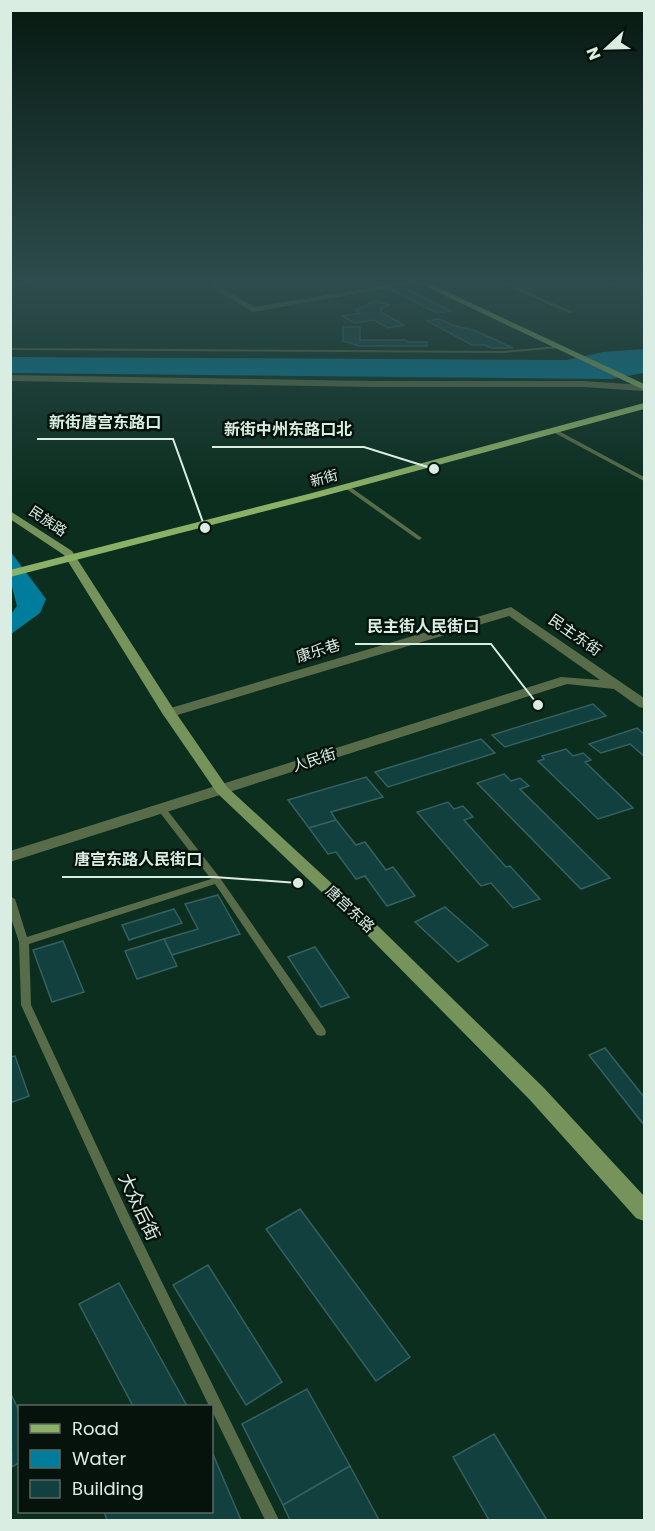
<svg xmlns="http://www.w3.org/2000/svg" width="655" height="1531" viewBox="0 0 655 1531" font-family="Poppins,'Noto Sans SC',sans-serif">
<rect width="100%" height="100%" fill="#0b2e1f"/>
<g fill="#007d9d">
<path d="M644 349V373L610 379 11 373V357L567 360 603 352Z"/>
<path d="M10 551 46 599 40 613 11 634V614L17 606 11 583Z"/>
</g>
<g fill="#12403f" stroke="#35605f" stroke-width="1.5">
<path d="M598 280H618L634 286 622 288Z"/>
<path d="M404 288 451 311 437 313 390 290Z"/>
<path d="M375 301 389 305 381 309 382 313 404 325 388 328 374 320 354 323 342 316 360 313 356 310Z"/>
<path d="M439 319 454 326 474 330 513 348H491L484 345H472L427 321Z"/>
<path d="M343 327H360V340H406L408 342H427V346H359L343 341Z"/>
<path d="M593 704 606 716 505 747 492 735Z"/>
<path d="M637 728 644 734V756L630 744 601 753 589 744Z"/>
<path d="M481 739 495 753 388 787 375 772Z"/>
<path d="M566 749 573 756 583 753 591 760 585 762 633 808 598 819 538 761 544 759 542 756Z"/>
<path d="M504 774 511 781 520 778 529 786 520 789 610 878 581 889 477 783Z"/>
<path d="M366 777 383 797 331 812 336 820 309 828 288 800Z"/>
<path d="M448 802 454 809 463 806 473 817 464 820 506 867 510 866 540 899 513 908 491 883 481 886 417 812Z"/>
<path d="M336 820 356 845 365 842 386 870 393 867 415 896 387 906 365 876 356 879 336 852 328 854 309 828Z"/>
<path d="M218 895 240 934 172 955 164 939 198 929 185 904Z"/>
<path d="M445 907 488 945 458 962 415 922Z"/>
<path d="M174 909 182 923 129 940 122 925Z"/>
<path d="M164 939 177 966 137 979 125 951Z"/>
<path d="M63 941 84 992 52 1002 33 950Z"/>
<path d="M315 947 349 997 321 1007 288 957Z"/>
<path d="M605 1048 644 1097V1125L589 1055Z"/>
<path d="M15 1056 29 1096 10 1103V1057Z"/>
<path d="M300 1209 410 1357 376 1381 266 1229Z"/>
<path d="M208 1265 282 1382 246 1405 173 1285Z"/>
<path d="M119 1283 187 1406H133L79 1304Z"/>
<path d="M307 1389 350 1466 283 1505 242 1424Z"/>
<path d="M10 1392 20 1413V1462L12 1467Z"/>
<path d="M494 1434 547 1520H489L453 1457Z"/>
<path d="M212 1452 241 1520H107L104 1512H212Z"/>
<path d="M350 1466 379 1520H290L283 1505Z"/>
</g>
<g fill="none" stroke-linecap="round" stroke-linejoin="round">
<g fill="#596c49" fill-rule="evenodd">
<path d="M494 280H500L573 312 569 313Z"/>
<path d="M558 346 560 347V348L503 353 10 350V348L503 351Z"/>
<path d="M555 429 644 477V481L553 432 552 431Z"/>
<path d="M345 486H349L422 538 419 540 417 539 345 488Z"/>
<path d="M161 805 164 806 220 878 325 1029 326 1032 325 1035 321 1036 317 1035 215 884 29 944 31 1005 129 1215 279 1520H265L212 1411V1406H209L121 1223 21 1005 19 942 10 915V896L15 899 27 937 211 879 158 810 157 808 158 806Z"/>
</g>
<g fill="#596c49" fill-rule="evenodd">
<path d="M30 280H53L10 287V283Z"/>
<path d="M199 280H209L254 307 417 280H435L253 312Z"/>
<path d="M631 280 644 281V285L632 282Z"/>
<path d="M10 375 373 381H583L644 385V391L583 387H373L10 381Z"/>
<path d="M511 607 644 698V708L639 707 614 689 567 684 10 862V851L561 677 600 680 509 616 174 716H164L162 713 164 710Z"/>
</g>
<path fill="#75935a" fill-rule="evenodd" d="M10 511 72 551 176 713 227 787 379 927 544 1088 644 1196V1221L636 1218 530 1100 367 935 217 793 162 713 64 555 10 519Z"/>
<g fill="#8bb167" fill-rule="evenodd">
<path d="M412 280H422L644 384V390Z"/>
<path d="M644 403V409L320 497 10 577V570L312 493Z"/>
</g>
</g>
<linearGradient id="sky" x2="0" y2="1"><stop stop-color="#061911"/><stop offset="0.57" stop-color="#2e4c4d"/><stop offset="1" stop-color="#2e4c4d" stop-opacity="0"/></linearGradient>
<rect width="655" height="495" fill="url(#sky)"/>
<g text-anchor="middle" stroke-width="5" stroke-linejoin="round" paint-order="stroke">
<g font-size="14" fill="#daede3" stroke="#06130c">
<text transform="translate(324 478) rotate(-15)" y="5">新街</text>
<text transform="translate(48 521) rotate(34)" y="5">民族路</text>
</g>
<g font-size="15" fill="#daede3" stroke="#06130c">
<text transform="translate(575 635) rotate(35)" y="5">民主东街</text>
<text transform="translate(318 651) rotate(-17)" y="5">康乐巷</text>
<text transform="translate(314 760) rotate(-18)" y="5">人民街</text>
<text transform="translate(350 909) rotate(43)" y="5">唐宫东路</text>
</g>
<g font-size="18" fill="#daede3" stroke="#06130c">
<text transform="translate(139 1207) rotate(65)" y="6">大众后街</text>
</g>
</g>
<path fill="none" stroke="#daede3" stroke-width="2" d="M205 528L173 439H37M434 469L364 447H212M538 705L491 644H355M298 883L214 877H62"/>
<g fill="#daede3" stroke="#06130c" stroke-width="2">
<circle cx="205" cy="528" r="6"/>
<circle cx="434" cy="469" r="6"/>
<circle cx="538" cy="705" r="6"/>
<circle cx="298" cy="883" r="6"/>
</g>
<g font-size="16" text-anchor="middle" font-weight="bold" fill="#daede3" stroke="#06130c" stroke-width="5" stroke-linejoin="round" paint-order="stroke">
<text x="105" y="428">新街唐宫东路口</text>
<text x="288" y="435">新街中州东路口北</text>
<text x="423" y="632">民主街人民街口</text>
<text x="138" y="865">唐宫东路人民街口</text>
</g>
<rect width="655" height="1531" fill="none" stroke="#daede3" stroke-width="24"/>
<rect x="18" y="1405" width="195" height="108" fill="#06130c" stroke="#5b6a62" stroke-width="1.5"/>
<rect x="30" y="1424" width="30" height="9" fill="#8bb167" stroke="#5b6a62" stroke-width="1.5"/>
<text x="72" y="1435" font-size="18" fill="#daede3">Road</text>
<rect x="30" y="1450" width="30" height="18" fill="#007d9d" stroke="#5b6a62" stroke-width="1.5"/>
<text x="72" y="1465" font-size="18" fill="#daede3">Water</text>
<rect x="30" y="1480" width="30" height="18" fill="#12403f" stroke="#5b6a62" stroke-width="1.5"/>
<text x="72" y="1495" font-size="18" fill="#daede3">Building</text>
<g transform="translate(607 48) rotate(248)" stroke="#06130c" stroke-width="4.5" paint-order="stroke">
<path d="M0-4.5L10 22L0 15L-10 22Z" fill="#daede3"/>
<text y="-9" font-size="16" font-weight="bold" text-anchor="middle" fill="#daede3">N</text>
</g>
</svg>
